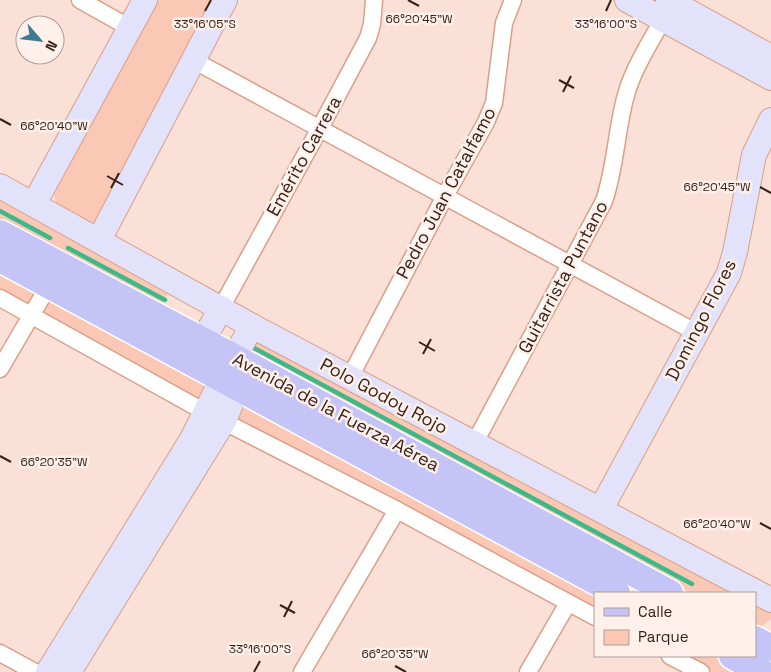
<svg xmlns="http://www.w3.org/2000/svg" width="771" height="672" viewBox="0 0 771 672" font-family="'Space Grotesk',sans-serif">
<rect width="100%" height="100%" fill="#fae0d6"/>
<g fill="#fac8b4">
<path d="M158 0H218L98 220 90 224 57 207 54 195Z"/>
<path d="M0 197 171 288 160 307 0 221Z"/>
<path d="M0 272 37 293 29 308 0 292Z"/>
<path d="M49 298 210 384 201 400 41 314Z"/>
<path d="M259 337 736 593H691L246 354Z"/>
<path d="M243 403 595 593V610L233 420Z"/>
<path d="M755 603 771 612V619L758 629 755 628Z"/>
<path d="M681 656H712L742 672H711Z"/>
</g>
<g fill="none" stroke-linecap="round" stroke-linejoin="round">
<g stroke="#3db987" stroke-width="4.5">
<path d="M0 211 50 238"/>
<path d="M68 248 165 300"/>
<path d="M254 348 692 584"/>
</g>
<g stroke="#db9f87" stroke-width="19">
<g id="street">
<path d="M80 0 130 28"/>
<path d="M193 60 697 333"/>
<path d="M0 298 205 412 397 510 595 617"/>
<path d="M221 308 320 128 368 38 372 24 374 0"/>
<path d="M0 369 49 285"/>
<path d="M350 377 445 196 486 122 494 103 504 23 513 0"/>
<path d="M474 444 604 201C616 166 616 130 626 95 633 69 650 43 663 19"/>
<path d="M0 653 35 672"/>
<path d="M670 656 701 672"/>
<path d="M302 672 397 510"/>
<path d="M528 672 568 603"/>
</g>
</g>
<g stroke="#db9f87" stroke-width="26">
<g id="secondary">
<path d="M627 0 771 78"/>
<path d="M668 0 771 57"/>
<path d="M0 186 252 326 771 600"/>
<path d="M34 204 145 0"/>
<path d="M99 240 225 0"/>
<path d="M194 357 221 308"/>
<path d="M601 509 729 273 735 252 754 155 771 120"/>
<path d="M48 672 192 439 222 379 252 326"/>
<path d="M69 672 224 421 232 401 222 379"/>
</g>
</g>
<g stroke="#fff" stroke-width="29">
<g id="primary">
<path d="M0 233 234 357 670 593"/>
<path d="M0 259 617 593"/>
<path d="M755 639 771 648"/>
<path d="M732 656 762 672"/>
</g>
</g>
<use href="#street" stroke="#fff" stroke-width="16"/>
<use href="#secondary" stroke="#e2e2fa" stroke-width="24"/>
<use href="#primary" stroke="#c4c4f6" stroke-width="26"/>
</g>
<path fill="none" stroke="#382117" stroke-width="2" d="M408 0 419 6M205 11 211 0M606 11 611 0M559 80 574 88M563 92 571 76M0 119 11 125M107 176 123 185M760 187 771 193M111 188 119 173M419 342 435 351M423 354 431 339M0 456 11 462M760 523 771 529M280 605 295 613M284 617 292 601M395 666 406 672M254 672 260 661"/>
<g text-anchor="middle" stroke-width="5" stroke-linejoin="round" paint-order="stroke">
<g font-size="18" fill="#382117" stroke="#fef0eb">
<text transform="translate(304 156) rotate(-61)" y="6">Emérito Carrera</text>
<text transform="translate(446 193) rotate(-62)" y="6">Pedro Juan Catalfamo</text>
<text transform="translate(563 277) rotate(-62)" y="6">Guitarrista Puntano</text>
<text transform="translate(701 320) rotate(-63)" y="6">Domingo Flores</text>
<text transform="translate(384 396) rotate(28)" y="6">Polo Godoy Rojo</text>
<text transform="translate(336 412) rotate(28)" y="6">Avenida de la Fuerza Aérea</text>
</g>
</g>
<g font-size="12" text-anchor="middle" fill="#382117" stroke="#fef0eb" stroke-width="5" stroke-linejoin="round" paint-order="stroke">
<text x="419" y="23">66°20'45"W</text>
<text x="205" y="28">33°16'05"S</text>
<text x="606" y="28">33°16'00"S</text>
<text x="54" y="130">66°20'40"W</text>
<text x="717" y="191">66°20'45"W</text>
<text x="54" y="466">66°20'35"W</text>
<text x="717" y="528">66°20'40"W</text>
<text x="260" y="653">33°16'00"S</text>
<text x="395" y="658">66°20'35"W</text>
</g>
<rect x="594" y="592" width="162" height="65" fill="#fef0eb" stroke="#af9d96"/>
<rect x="604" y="608" width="25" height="8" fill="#c4c4f6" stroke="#af9d96"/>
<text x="638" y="617" font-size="15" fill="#382117">Calle</text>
<rect x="604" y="630" width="25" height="15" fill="#fac8b4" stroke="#af9d96"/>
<text x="638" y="642" font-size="15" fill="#382117">Parque</text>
<g transform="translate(40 40) rotate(118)"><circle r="24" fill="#fef0eb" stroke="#af9d96"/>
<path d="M0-4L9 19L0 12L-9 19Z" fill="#3d7b90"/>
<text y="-8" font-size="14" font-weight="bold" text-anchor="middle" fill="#382117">N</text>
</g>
</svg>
